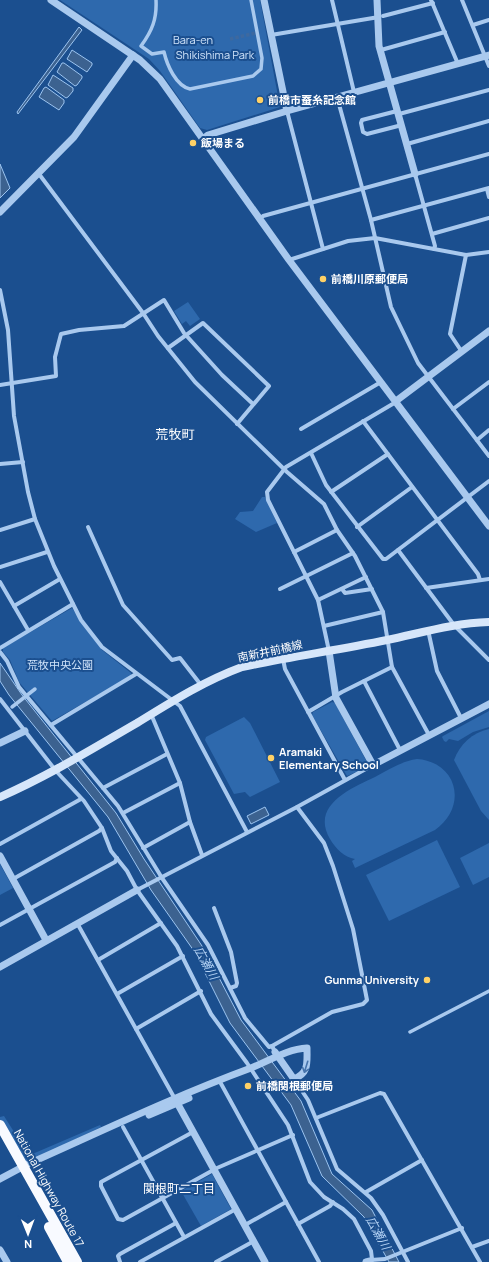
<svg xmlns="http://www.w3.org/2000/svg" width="489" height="1262" viewBox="0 0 489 1262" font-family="Manrope,'Noto Sans JP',sans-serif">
<rect width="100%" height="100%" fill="#1b4f8f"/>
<g fill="#2e69ad">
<path d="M60 0H260L280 107 207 130 200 128 160 71 149 59Z"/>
<path d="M188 302 200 319 190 326 186 321 182 324 174 311Z"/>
<path d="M262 497H265L277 523 256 532 235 519 240 512 253 511Z"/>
<path d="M72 608 102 650 131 673V676L52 721 19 682 10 660 3 652V648Z"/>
<path d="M332 702 335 703 368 764 367 767 347 776 312 715 313 712Z"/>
<path d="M489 711V727L473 732 458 741 449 739 446 742 444 741 442 737 443 736Z"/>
<path d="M244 717 250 723 280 782 250 797 245 792 234 794 205 740 206 737Z"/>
<path d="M489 729V820L481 811 454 760C460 744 472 733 489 729Z"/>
<path d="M417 759C458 762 468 807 435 830L355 868 352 861 355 859C344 857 336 849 330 839 310 805 352 788 375 777 388 770 402 761 417 759Z"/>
<path d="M437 840 460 887 389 921 366 875Z"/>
<path d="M489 843V877L473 885 460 858Z"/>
<path d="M0 864 13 888 0 895Z"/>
<path d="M4 1116 16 1135 19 1134 30 1155 100 1125 101 1127 24 1164 0 1121V1117Z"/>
<path d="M212 1174 231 1209 201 1226 181 1191Z"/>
</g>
<g fill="#3c6290" stroke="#9cc4f0">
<path d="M79 27 82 30 18 114 17 112Z"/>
<path d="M72 50 92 63V65L87 72 67 59Z"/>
<path d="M62 63H64L82 76V78L77 85 75 86 57 72Z"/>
<path d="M53 75 73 88V91L68 97 66 98 48 85Z"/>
<path d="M46 87 64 100V103L59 110 39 97 44 88Z"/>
<path d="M0 164 10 188 0 198Z"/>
<path d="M0 663 22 695 116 813 144 859 204 949 241 1020 301 1101 332 1174 372 1210 399 1262H389L364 1217 322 1176 291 1105 230 1023 194 951 151 890 108 817 9 695 0 681Z"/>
<path d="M265 807 269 815 251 824 247 816Z"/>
</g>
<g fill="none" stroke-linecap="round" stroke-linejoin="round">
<path stroke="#3d69a0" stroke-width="3.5" stroke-dasharray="3.5 2" stroke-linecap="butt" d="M230 39 256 33"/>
<g stroke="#a9c9ee" stroke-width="3.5">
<path d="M156 0C157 19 152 31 141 46L152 54 164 52C167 65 176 86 190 89L253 76 261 69 262 58 251 0"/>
<path d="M12 707 35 689"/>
<path d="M410 1032 489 991"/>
</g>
<g stroke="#a9c9ee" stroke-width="4">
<path d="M332 0 354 92"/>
<path d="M431 0 458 64"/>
<path d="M462 0 489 66"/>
<path d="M383 16 433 3"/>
<path d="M473 25 489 20"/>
<path d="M271 35 379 17"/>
<path d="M381 50 445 32"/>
<path d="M337 97 371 220 391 307 418 363 489 456"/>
<path d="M287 111 323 249"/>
<path d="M397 111 362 120 361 123 363 132 367 134 402 125"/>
<path d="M399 114 489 90"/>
<path d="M407 144 489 121"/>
<path d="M39 174 143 313 158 336 195 382 287 472 324 504 337 530 355 556 383 612 392 667 429 735"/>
<path d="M415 174 435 246 434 249"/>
<path d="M487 189 489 197"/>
<path d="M259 219 263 216 489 154"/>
<path d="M371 220 489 188"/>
<path d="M432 234 489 218"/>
<path d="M289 260 348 241 375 238 466 255 489 252"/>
<path d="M0 290 8 330 14 416 28 492 35 519 54 566 81 620 102 647 180 706 247 832"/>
<path d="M168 348 203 323 269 386 237 424"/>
<path d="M462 352 450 334 466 255"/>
<path d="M0 385 56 376 55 357 61 334 79 330 124 326 164 300 184 333 222 375 253 404"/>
<path d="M453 409 489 382"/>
<path d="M363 421 478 574 480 580"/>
<path d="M301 429 381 382"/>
<path d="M477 440 489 430"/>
<path d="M311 453 326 485 383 559H386L489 481"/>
<path d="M0 464 23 462"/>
<path d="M331 492 388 454"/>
<path d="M88 527 123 605 172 660 180 658 201 685"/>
<path d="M357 527 412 487"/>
<path d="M0 530 35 519"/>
<path d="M398 550 454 625 489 660"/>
<path d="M294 552 337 530"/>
<path d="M0 567 47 552"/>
<path d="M0 582 28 630"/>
<path d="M426 588 489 579"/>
<path d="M280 589 353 553"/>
<path d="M342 589 345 593 372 589"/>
<path d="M318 600 366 577"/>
<path d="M14 606 60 579"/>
<path d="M324 626 383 612"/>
<path d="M428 630 437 671 461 718"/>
<path d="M0 648 73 604"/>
<path d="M329 651 318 600 268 500 267 492 286 467 396 402"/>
<path d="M0 652 7 661 19 687 118 806 162 878 208 945 245 1018 269 1047 272 1046 275 1052"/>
<path d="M283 659 285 669 345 780"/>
<path d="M364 681 400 750"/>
<path d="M0 699 56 771 84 801 102 828 111 851 127 871 137 890 177 946 211 1014 247 1063 288 1125 310 1182 324 1197 343 1209 354 1219 371 1251 372 1259"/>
<path d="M308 712 342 692 392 667"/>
<path d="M151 714 180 783 190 822 202 855"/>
<path d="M51 725 136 674"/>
<path d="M103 788 167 754"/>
<path d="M123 813 180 783"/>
<path d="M0 844 81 799"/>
<path d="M143 848 190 822"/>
<path d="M13 879 99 831 102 828"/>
<path d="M137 890 297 807 373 765"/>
<path d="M214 908 231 952 237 983 236 986 230 988"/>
<path d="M77 923 175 1099"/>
<path d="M0 925 115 862 117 858"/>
<path d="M98 960 161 923"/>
<path d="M117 994 183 956"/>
<path d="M136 1029 201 991"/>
<path d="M272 1046 332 1012 363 1004 367 1000 353 929 333 866 324 843 297 807"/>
<path d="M219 1080 319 1262"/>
<path d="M298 1085 308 1100 337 1169 371 1198 383 1215 408 1262"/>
<path d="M316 1118 380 1093 384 1094 480 1262"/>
<path d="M123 1127 184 1237"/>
<path d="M193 1132 101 1182V1186L118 1219 123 1220 217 1168 293 1135"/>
<path d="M366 1192 422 1160"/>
<path d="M298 1224 330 1206 333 1202"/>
<path d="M245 1225 286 1202"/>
<path d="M472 1247 489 1241"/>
<path d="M371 1260 385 1259 462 1228"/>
<path d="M120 1262 118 1256 120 1254 176 1223"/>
<path d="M140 1262 236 1209"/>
<path d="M216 1262 254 1241"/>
</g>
<g stroke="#a9c9ee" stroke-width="7">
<path d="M51 0 140 60 160 79 289 260 489 526"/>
<path d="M264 0 287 111"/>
<path d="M377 0 379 46 415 174"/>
<path d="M203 139 208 135 287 111 489 55"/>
<path d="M0 212 74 137 133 55"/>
<path d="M396 401 489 331"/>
<path d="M329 651 336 698 373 765 489 704"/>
<path d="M0 743 25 731"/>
<path d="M0 856 46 940"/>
<path d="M0 967 137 890"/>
<path d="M275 1052 298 1085"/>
<path d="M175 1099 265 1262"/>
<path d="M149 1115 189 1098"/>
<path d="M0 1179 28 1164C102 1131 175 1096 251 1068 269 1061 287 1049 307 1048 307 1063 309 1073 294 1079"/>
<path d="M0 1250 7 1262"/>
<path d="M366 1262 370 1261"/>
</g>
<path stroke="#d6e6fa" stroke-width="8" d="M0 797C48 776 92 749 137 723 171 702 204 681 242 667 290 657 338 650 387 640 421 633 454 623 489 622"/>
<g stroke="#f8faff" stroke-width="10">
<path d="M0 1125 77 1262"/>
<path d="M49 1227 68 1262"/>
</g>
</g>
<defs><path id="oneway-shaft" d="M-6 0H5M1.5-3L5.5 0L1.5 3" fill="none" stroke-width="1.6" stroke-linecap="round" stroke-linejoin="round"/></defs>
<use stroke="#4674ac" href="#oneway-shaft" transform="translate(306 1067) rotate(107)"/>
<g fill="#ffd166" stroke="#1b4f8f" stroke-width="1.5">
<circle cx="260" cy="100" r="4"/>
<circle cx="193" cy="143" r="4"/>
<circle cx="323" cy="279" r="4"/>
<circle cx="271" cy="758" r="4"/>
<circle cx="427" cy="980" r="4"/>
<circle cx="248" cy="1086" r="4"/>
</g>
<g text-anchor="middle" stroke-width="4" stroke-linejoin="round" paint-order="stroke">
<g font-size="11" fill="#cfe3fa" stroke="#1b4f8f">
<text x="193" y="44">Bara-en</text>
<text x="215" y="59">Shikishima Park</text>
<text x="60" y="669">荒牧中央公園</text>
</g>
<g font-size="11" font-weight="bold" fill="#fff" stroke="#1b4f8f" text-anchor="start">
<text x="268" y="104">前橋市蚕糸記念館</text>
<text x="201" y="147">飯場まる</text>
<text x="331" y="283">前橋川原郵便局</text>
<text x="279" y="756">Aramaki<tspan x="279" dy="13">Elementary School</tspan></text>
<text x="419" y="984" text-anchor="end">Gunma University</text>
<text x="256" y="1090">前橋関根郵便局</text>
</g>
<g font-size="11" fill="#fff" stroke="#1b4f8f">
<text transform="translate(270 651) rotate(-12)" y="4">南新井前橋線</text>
<text transform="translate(49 1188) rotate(61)" y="4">National Highway Route 17</text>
</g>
<g font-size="12" font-style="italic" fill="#b5d3f5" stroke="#1b4f8f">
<text transform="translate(206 963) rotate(61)" y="4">広瀬川</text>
<text transform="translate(378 1233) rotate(61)" y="4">広瀬川</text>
</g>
<g font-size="12" fill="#fff" stroke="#1b4f8f">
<text x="179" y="1193">関根町二丁目</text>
</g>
<g font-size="13" fill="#fff" stroke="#1b4f8f">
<text x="175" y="439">荒牧町</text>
</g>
</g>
<g transform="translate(28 1234) rotate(179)" stroke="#1b4f8f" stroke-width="3" paint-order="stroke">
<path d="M0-3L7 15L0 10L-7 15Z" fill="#ffffff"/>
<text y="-6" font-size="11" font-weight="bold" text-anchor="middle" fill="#ffffff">N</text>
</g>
</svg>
